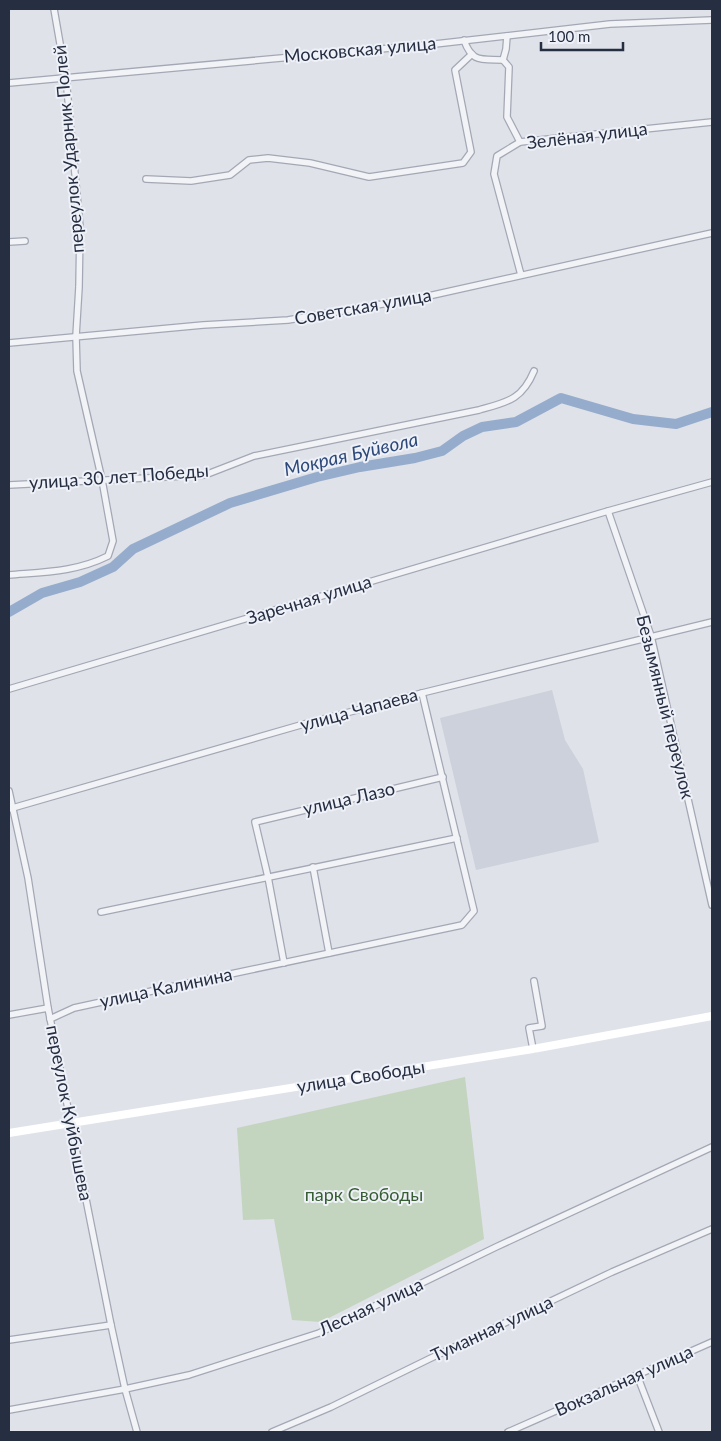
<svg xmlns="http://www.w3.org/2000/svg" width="721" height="1441" viewBox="0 0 721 1441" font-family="Lato,sans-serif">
<rect width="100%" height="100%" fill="#dfe2e9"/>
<path fill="#ccd1db" d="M552 690 565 740 583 769 599 842 476 870 440 718Z"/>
<path fill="#c3d4bf" d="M465 1077 484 1239 321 1322 292 1320 274 1219 243 1220 237 1128Z"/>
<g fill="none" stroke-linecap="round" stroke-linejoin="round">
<path stroke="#96accc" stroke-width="10" d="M9 612 42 593 80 582 113 567 133 549 230 503 317 477 360 467 415 458 442 451 463 436 482 427 516 422 561 398 633 419 676 424 712 412"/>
<g stroke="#a4a8b4" stroke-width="8">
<g id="minor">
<path d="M464 40C472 63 481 59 503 60L509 67 507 117 520 142"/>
<path d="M503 60 506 49 507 36"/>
<path d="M9 83 435 44 610 24 712 20"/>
<path d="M146 179 191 181 230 175 249 160 268 158 310 163 369 177 463 163 471 152 455 70 472 54"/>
<path d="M9 242 25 241"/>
<path d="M521 275 494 174 497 156 520 142 712 122"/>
<path d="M9 343 203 325 288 320 424 297 712 233"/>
<path d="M9 485 205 475 254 456 479 410C507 402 522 400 534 371"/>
<path d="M608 511 651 636 712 905"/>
<path d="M9 575C44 572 76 572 108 556L113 541 102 480 77 371 76 336 79 287 80 227 66 78 54 9"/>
<path d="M9 689 608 511 712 482"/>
<path d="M9 791 28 878 48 1008 111 1325 125 1389 137 1432"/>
<path d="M9 809 304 724 422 693 712 622"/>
<path d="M313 867 329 953"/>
<path d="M101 912 457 838"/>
<path d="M284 963 268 877 255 822 443 777"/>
<path d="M9 1015 48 1008"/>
<path d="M50 1019 74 1008 207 979 462 925 474 911 422 693"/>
<path d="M533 1049 529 1028 542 1026 534 981"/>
<path d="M9 1340 111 1325"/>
<path d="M637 1375 659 1432"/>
<path d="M9 1410 125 1389 189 1375 319 1333 496 1247 712 1147"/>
<path d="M272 1432 331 1407 429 1359 612 1272 712 1229"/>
<path d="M508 1432 712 1342"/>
</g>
</g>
<use href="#minor" stroke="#f2f3f7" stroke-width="5.5"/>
<path stroke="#fff" stroke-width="8" d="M9 1133 533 1049 712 1016"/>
</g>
<g text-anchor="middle" stroke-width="4" stroke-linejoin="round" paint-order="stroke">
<g font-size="18" fill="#262e42" stroke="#eef1f7">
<text transform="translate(360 50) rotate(-5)" y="6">Московская улица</text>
<text transform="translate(587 136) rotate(-7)" y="6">Зелёная улица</text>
<text transform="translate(69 149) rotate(-95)" y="6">переулок Ударник Полей</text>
<text transform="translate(363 307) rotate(-10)" y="6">Советская улица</text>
<text transform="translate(119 477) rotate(-4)" y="6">улица 30 лет Победы</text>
<text transform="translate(309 600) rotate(-17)" y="6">Заречная улица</text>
<text transform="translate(665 707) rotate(76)" y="6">Безымянный переулок</text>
<text transform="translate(359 710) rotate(-15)" y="6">улица Чапаева</text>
<text transform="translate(349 799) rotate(-13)" y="6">улица Лазо</text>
<text transform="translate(166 988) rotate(-12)" y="6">улица Калинина</text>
<text transform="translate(361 1077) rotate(-9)" y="6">улица Свободы</text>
<text transform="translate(69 1113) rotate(79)" y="6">переулок Куйбышева</text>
<text transform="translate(371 1307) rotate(-25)" y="6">Лесная улица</text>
<text transform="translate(492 1329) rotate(-25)" y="6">Туманная улица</text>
<text transform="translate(624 1381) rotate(-24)" y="6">Вокзальная улица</text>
</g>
<g font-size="18" fill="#375e32" stroke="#eef1f7">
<text x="364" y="1201">парк Свободы</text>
</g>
<g font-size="19" font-style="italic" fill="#2d4979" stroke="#eef1f7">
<text transform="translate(351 454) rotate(-13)" y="7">Мокрая Буйвола</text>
</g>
</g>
<rect width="721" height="1441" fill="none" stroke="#262e42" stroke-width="20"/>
<path d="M541 42v8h82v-8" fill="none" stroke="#262e42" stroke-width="2.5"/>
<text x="548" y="42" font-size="15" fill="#262e42" stroke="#eef1f7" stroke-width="4" paint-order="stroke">100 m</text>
</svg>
